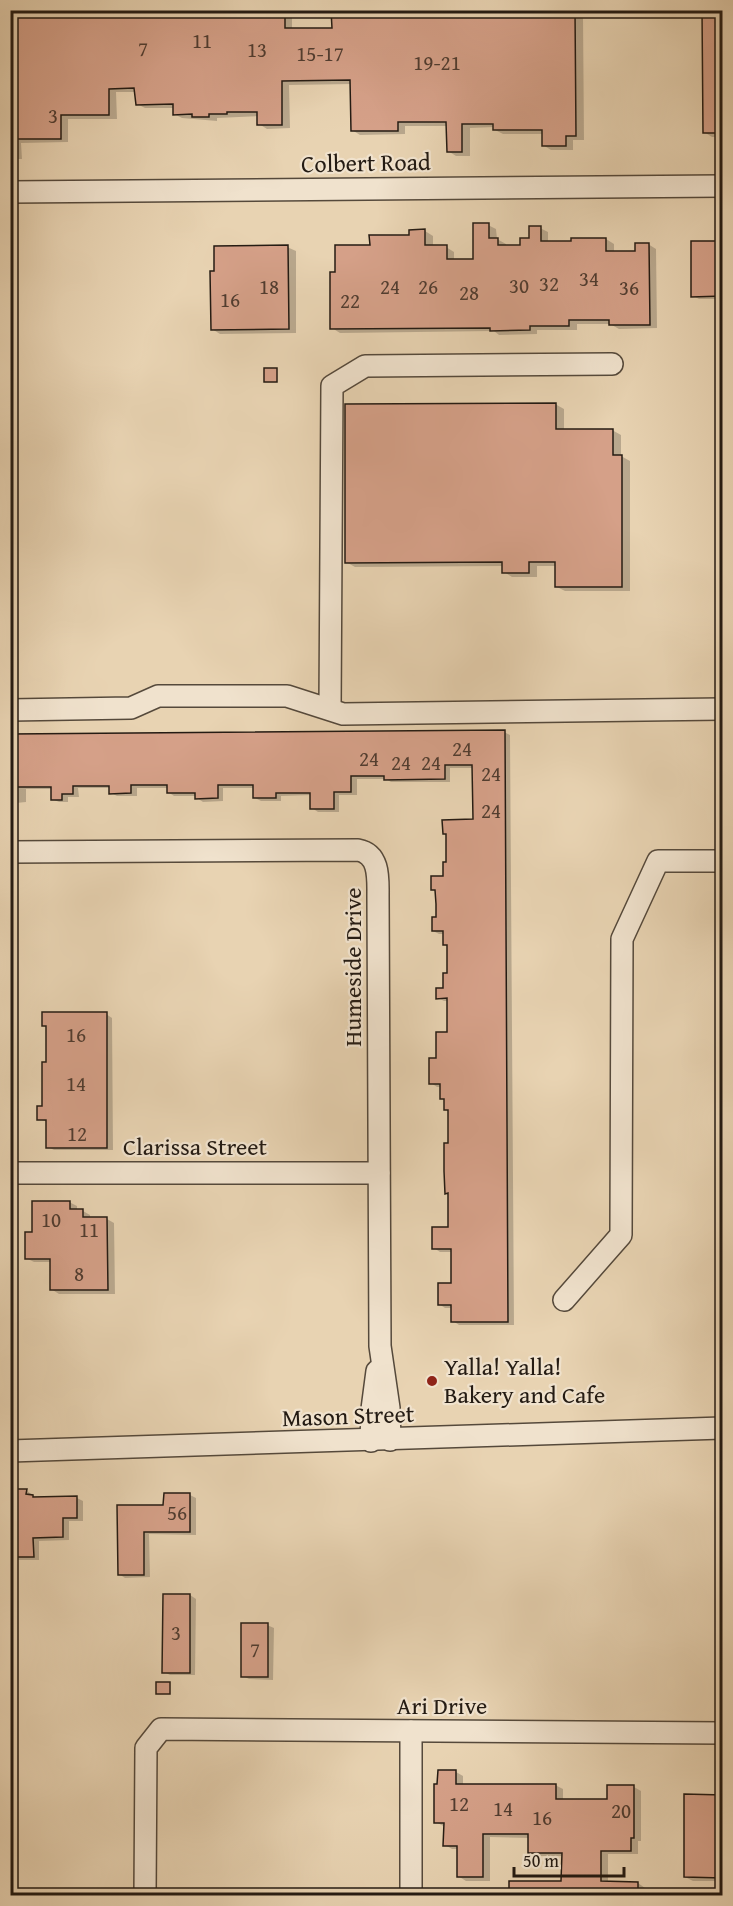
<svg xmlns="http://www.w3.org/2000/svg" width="733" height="1906" viewBox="0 0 733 1906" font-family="'Gentium Book Plus',serif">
<rect width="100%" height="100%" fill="#e8d3b2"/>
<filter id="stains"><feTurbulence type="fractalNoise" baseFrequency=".00333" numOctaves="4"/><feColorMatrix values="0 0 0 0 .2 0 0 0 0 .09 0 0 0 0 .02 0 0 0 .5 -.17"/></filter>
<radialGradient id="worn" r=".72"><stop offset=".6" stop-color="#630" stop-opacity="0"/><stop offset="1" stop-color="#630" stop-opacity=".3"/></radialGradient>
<g fill="#0003">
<path d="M10 10H292V30H333L575 10 583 15 584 140H573V150H551L543 145V134H503L495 130V127L470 128V156H456L448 151V126H405V134L360 135 352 130V84L289 85 290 128 267 129 259 124V116L217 118V121L182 118 174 114V108H145L137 104 136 92H116L117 119H68V142L21 143 22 159H10Z"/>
<path d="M722 10V137H712L704 132Z"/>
<path d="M488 225 496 229 497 239 506 244V247L522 246 540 228 548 232V243L606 239 614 244V252H637L648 244 656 249 657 328 619 329 610 324H577V330H537V334L499 335 494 331 340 333 332 328 337 274 371 246 411 237 425 231 433 236V247H446L454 252V260H474Z"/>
<path d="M722 243V299H699L693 296Z"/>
<path d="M287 247 296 251V333L220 334 212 329Z"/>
<path d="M555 404 564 409V430H612L621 435V456L630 461V591H565L557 587V566H537V577H512L504 572V566L355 567 346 562Z"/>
<path d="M504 732 510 735 514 1325H459L453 1321 452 1308H445L439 1304 452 1284V1252H440L434 1248 450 1229V1195L446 1193 449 1111 446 1109V1100L441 1098V1087H437L431 1083 438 1059 449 1033 448 1001H444L438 998 444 989 449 975V947L445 945 444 934H439L433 931 437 919V891L433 889 444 877 448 863V835L444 833 474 821V768H450V782H391L386 779H357V795H339V812H318L312 808V795L281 796V801H261L255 798V788H223V801L203 802 197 798V796H174L168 792V788H137V796H117L111 793 110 788H78L79 797H68V802H59L52 799 53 789H26V802L16 803 10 799V736Z"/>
<path d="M106 1014 112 1018 113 1150H54L48 1147V1122L38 1119 43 1107 48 1064V1028L43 1025Z"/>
<path d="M69 1202 77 1206V1211H83L90 1215V1219H107L114 1223 115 1294H59L51 1289V1262H34L26 1258 34 1233Z"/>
<path d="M10 1485 18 1488V1490H26L36 1498H77L83 1501V1521H69V1540L39 1541V1560H10Z"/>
<path d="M190 1495 196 1498V1535L149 1534 150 1577 125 1578 119 1574V1507L165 1506Z"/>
<path d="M190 1595 196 1599 195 1675H170L164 1672Z"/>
<path d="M267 1625 274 1628 273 1680 249 1679 243 1676Z"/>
<path d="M456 1772 463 1776V1786L555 1785 563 1789V1800L609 1801 634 1787 641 1791V1841H638V1854H608V1883H638L645 1888V1896H511L563 1883V1856H537L529 1852 530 1838 490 1837V1881H466L458 1876V1849H452L445 1845V1827L436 1822Z"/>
<path d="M719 1783H722V1881H693L685 1877 719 1796Z"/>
</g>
<g fill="#d5a088" stroke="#241b13" stroke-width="1.5">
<path d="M10 10H285V28H332L331 10H575L576 136H566V146H542V130H493V124H462V152H447L446 122H398V131H351L350 80 282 81V125H257V112H227V114H209V117H192V114L173 115V104L136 105 134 88 109 89V115H61V139H10Z"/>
<path d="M702 10H723V133H703Z"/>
<path d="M473 223H489V238H498V245H520V238H529V226H541V241H571V238H606V251H635V243H649L650 325H609V320H569V326H530V330L490 331V328L330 329V272H335V245H370L369 235H409V230L425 229V245H447V259H473Z"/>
<path d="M691 241H723V296L691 297Z"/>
<path d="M288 245 289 329 211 330 210 271H214V246Z"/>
<rect x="264" y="368" width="13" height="14"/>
<path d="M556 403V429H613V455H622V587H555V562H529V573H502V562L345 563V404Z"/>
<path d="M505 730 508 1322H451V1305H438V1283H451V1249H432V1227H448V1193L445 1194 444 1171V1143H448V1110H444V1099H440V1084H429V1058H436V1032H447V998L436 999V988H443V973H447V945H443V931H432V917H436V904L435 890H431V876H443V862H446V834H443L442 820 473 819 472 765H445V779L384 780V776H351V792H334V809H310V793H276V798H253V785H218V798L195 799V793H167V785H131V793L109 794V786H73V794H62V800H51V787H10V734Z"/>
<path d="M42 1012H107V1148H46V1120H37V1106H42V1062H46V1026H42Z"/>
<path d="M32 1201H70V1209H83V1217H107L108 1290H50V1259H25V1232H32Z"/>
<path d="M10 1489H27L26 1494 33 1495V1497L77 1496V1518H63V1537L33 1538 34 1557H10Z"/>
<path d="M164 1493H190V1532H144V1575H118L117 1505H163Z"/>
<path d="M163 1594H190V1673H162Z"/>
<rect x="241" y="1623" width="27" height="54"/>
<rect x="156" y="1682" width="14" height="12"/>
<path d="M438 1770H456V1784H556V1799H607V1785H634V1838H631V1851H601V1881L638 1882V1896H509V1881H561L562 1853H528V1834H483V1877H457V1846H443L444 1823H434V1784H437Z"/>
<path d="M684 1794 723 1795V1878L684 1877Z"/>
</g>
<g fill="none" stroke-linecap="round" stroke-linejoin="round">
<g stroke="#55493b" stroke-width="24">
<g id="minor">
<path d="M10 192 722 186"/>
<path d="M330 709 332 386 365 366 612 364"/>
<path d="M10 710 131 708 158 696H287L343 714 722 709"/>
<path d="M10 852 358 850C380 854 378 879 378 896L380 1346 389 1408 390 1440"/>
<path d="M10 1173H379"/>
<path d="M564 1300 621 1235 622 939 658 861H722"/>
<path d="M371 1441 372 1409 377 1371"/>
<path d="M10 1451 722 1428"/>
<path d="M411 1731V1896"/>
<path d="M145 1896 146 1748 161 1729 722 1733"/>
</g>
</g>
<use href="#minor" stroke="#f0e2cd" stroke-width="21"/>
</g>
<circle fill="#8f2418" stroke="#f0e2cd" stroke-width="2" cx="432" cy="1381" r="6"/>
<g text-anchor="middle" stroke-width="4.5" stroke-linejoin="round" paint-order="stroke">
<g font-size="21" fill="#503c30">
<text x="202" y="48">11</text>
<text x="143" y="56">7</text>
<text x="257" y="57">13</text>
<text x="320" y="61">15-17</text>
<text x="437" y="70">19-21</text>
<text x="53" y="123">3</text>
<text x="589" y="286">34</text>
<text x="549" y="291">32</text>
<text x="519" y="293">30</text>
<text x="269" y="294">18</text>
<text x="390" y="294">24</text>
<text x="428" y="294">26</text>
<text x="629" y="295">36</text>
<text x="469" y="300">28</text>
<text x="230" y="307">16</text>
<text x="350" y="308">22</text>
<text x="462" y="756">24</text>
<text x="369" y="766">24</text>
<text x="401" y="770">24</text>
<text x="431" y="770">24</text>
<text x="491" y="781">24</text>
<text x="491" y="818">24</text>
<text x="76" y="1042">16</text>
<text x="76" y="1091">14</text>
<text x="77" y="1141">12</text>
<text x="51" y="1227">10</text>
<text x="89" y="1237">11</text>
<text x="79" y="1281">8</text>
<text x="177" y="1520">56</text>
<text x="176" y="1640">3</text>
<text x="255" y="1657">7</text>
<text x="459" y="1811">12</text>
<text x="503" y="1816">14</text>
<text x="621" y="1818">20</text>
<text x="542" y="1825">16</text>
</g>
<g font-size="24" fill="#241b13" stroke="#f0e2cd">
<text transform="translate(366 163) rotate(-1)" y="8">Colbert Road</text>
<text transform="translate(353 967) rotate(-90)" y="8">Humeside Drive</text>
<text x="195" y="1155">Clarissa Street</text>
<text transform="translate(348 1416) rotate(-2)" y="8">Mason Street</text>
<text x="442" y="1714">Ari Drive</text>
</g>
<g font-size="24" fill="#241b13" stroke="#f0e2cd" text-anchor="start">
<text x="444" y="1375">Yalla! Yalla!<tspan x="444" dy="28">Bakery and Cafe</tspan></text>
</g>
</g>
<rect width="733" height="1906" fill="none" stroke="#e8d3b2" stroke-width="36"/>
<rect x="12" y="12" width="709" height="1882" fill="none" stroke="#241b13" stroke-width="3"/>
<rect x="18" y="18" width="697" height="1870" fill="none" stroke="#241b13" stroke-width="1.5"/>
<path d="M514 1867v9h110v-9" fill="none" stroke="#241b13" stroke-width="3"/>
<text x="523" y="1867" font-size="18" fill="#241b13" stroke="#f0e2cd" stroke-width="4.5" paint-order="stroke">50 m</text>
<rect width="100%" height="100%" filter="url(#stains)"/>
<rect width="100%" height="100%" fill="url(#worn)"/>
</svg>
